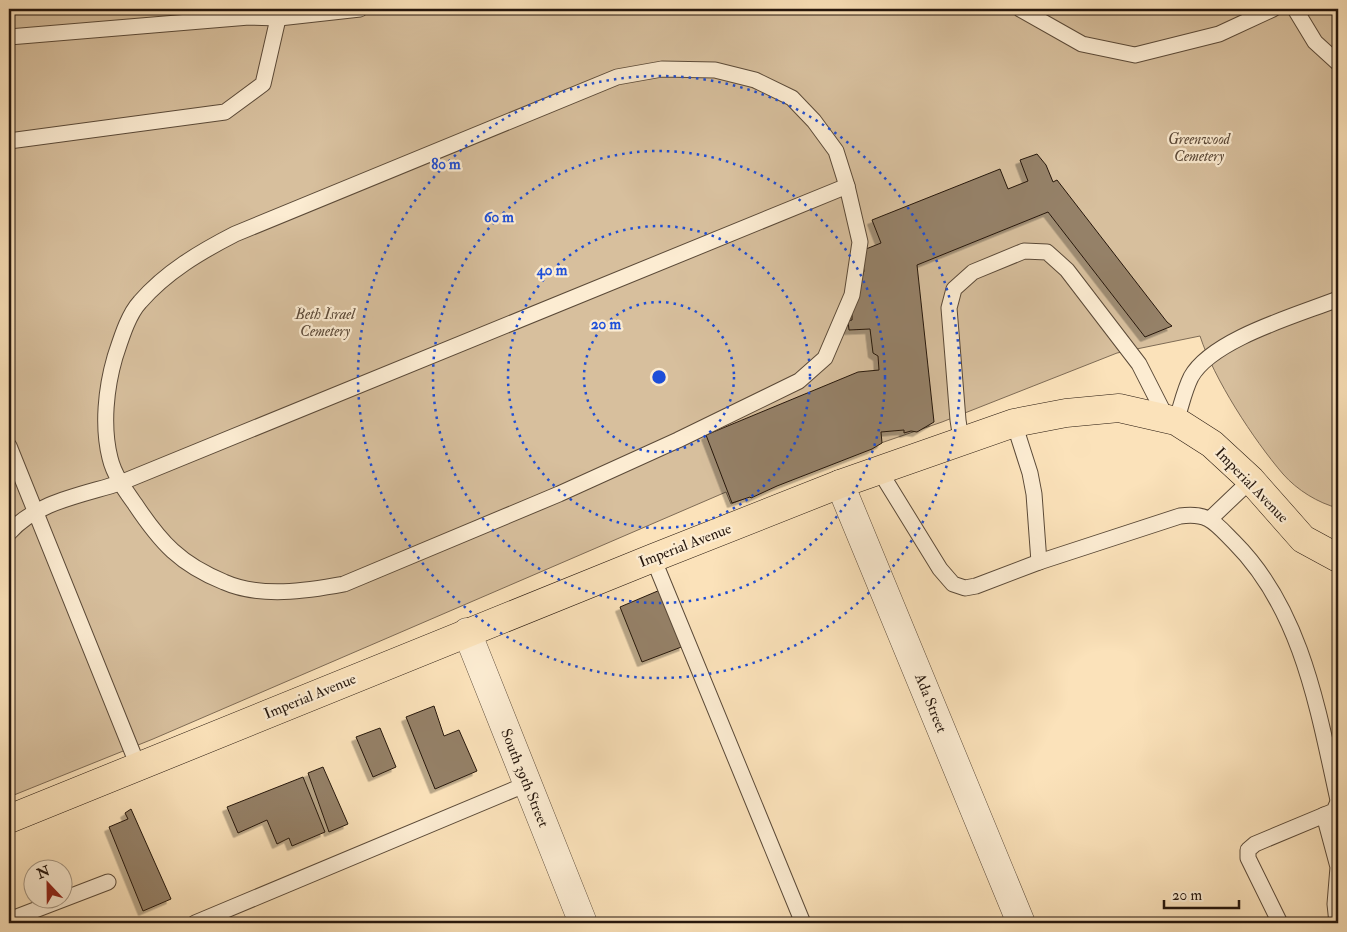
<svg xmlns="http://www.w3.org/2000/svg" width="1347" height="932" viewBox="0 0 1347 932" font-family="'IM FELL Double Pica',serif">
<defs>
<filter id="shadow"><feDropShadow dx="-4.5" dy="4.5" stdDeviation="0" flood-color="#0004"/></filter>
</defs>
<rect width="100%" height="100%" fill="#fbe2ba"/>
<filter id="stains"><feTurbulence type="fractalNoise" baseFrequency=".004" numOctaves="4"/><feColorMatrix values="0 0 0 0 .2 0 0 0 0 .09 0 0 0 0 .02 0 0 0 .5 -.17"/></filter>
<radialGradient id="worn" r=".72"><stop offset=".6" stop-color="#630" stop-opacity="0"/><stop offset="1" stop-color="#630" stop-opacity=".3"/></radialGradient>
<path fill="#d7bf9d" stroke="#7e6b55" d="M9 9H1338V508C1318 503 1297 490 1283 474 1253 439 1214 379 1200 336L1117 353 942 422 878 444 731 504 726 492 153 739 9 797Z"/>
<g fill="#958167" stroke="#26170d" filter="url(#shadow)">
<path d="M1037 154 1046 165 1053 182 1057 180 1167 322 1172 326 1145 337 1048 212 917 265 934 422 917 432 911 431 904 433V430L881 432 882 443 872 449 777 486 751 498 750 497 732 503 706 435 858 372 879 370 878 356 873 353 870 329 849 330 848 321 852 320V310L864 271 861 251 881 243 872 220 1000 169 1008 189 1028 181 1020 160Z"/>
<path d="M660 590 684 646 642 662 620 607Z"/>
<path d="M434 706 444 736 459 730 477 771 435 789 406 717Z"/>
<path d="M380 728 396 767 373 777 356 737Z"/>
<path d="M323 767 348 824 329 832 308 773Z"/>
<path d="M303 777 325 832 292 846 289 838 277 844 267 820 238 833 227 807Z"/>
<path d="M131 809 171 899 143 911 109 827 128 819 125 813Z"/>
</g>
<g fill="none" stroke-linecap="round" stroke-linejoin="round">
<g stroke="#5b4a38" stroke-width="17">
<g id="lane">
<path d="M1020 9 1082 44 1135 55 1219 34 1273 9"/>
<path d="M1295 9 1315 42 1338 63"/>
<path d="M9 37 249 17 279 18 360 9"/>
<path d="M662 69 715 70 755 80 792 98 814 121 836 151 847 186 860 242 852 295 825 358 799 381 678 440 559 494 344 584C307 591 260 598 224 582 180 564 161 543 135 504 125 490 114 475 110 458 102 426 106 388 115 357 121 339 128 315 140 302 166 272 200 252 235 234L617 77Z"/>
<path d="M9 141 225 112 263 84 280 10"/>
<path d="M1176 421C1181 407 1184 391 1191 377 1212 339 1298 315 1338 299"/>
<path d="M961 440 958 420 949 308 954 289 973 272 1024 251 1047 252 1067 270 1139 364 1167 419"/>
<path d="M9 446 138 766"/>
<path d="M879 470 940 569 953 584 965 588 976 586 1039 562 1034 494 1030 473 1014 423"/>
<path d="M1210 519 1251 480"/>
<path d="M9 533C36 502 82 495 120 483L847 186"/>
<path d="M653 558 803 923"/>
<path d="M1039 562 1180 516C1209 512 1215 523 1234 542 1302 610 1318 710 1338 800"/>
<path d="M1324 815 1338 867 1335 904 1337 923"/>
<path d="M9 920 108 882"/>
<path d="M195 923 527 784"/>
<path d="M1280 923 1248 858V850L1255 844 1334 811 1338 802"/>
</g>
</g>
<g stroke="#5b4a38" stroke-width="29">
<g id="street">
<path d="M840 484 1021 923"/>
<path d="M467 632 583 923"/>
</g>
</g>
<g stroke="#26170d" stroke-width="29">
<path id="primary" d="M9 819 653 558 840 484 1014 423 1066 413 1119 408 1176 421 1212 444 1251 480 1303 539 1338 558"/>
</g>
<use href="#lane" stroke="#fcecd2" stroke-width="15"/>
<use href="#street" stroke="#fcecd2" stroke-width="28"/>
<use href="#primary" stroke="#fbe2ba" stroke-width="28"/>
</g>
<g fill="none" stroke="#1d4ed8" stroke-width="2.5" stroke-dasharray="2.5 5">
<circle cx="659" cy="377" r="75"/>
<circle cx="659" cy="377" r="151"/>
<circle cx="659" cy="377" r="226"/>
<circle cx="659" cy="377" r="301"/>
</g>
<g text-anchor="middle" stroke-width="4.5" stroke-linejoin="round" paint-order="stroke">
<g font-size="15" font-style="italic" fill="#5b4938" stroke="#fcecd2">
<text x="1199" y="144">Greenwood<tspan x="1199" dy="17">Cemetery</tspan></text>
<text x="325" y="319">Beth Israel<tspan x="325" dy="17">Cemetery</tspan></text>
</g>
<g font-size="15" fill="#26170d" stroke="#fcecd2">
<text transform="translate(1252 485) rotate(46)" y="5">Imperial Avenue</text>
<text transform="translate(685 545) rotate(-21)" y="5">Imperial Avenue</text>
<text transform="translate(310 696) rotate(-22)" y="5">Imperial Avenue</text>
<text transform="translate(931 703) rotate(68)" y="5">Ada Street</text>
<text transform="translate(525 778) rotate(68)" y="5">South 39th Street</text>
</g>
</g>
<circle cx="659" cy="377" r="8" fill="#1d4ed8" stroke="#fcecd2" stroke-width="2.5"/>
<g font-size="15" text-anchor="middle" font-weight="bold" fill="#1d4ed8" stroke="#fcecd2" stroke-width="4.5" stroke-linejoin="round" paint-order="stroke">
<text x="446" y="169">80 m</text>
<text x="499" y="222">60 m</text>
<text x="552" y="275">40 m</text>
<text x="606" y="329">20 m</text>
</g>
<rect width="1347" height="932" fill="none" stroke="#fbe2ba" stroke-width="30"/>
<rect x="10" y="10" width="1327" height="912" fill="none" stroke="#26170d" stroke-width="2.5"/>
<rect x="15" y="15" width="1317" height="902" fill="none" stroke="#26170d"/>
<g transform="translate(48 884) rotate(338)"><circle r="24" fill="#fcecd2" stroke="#a69783"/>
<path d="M0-4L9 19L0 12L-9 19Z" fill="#8f2418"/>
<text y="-8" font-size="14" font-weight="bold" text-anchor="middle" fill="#26170d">N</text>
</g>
<path d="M1164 900v8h75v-8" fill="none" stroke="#26170d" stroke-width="2.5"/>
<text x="1172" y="900" font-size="15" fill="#26170d" stroke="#fcecd2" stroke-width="4" paint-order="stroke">20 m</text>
<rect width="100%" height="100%" filter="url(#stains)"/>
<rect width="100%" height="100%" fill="url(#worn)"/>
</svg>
